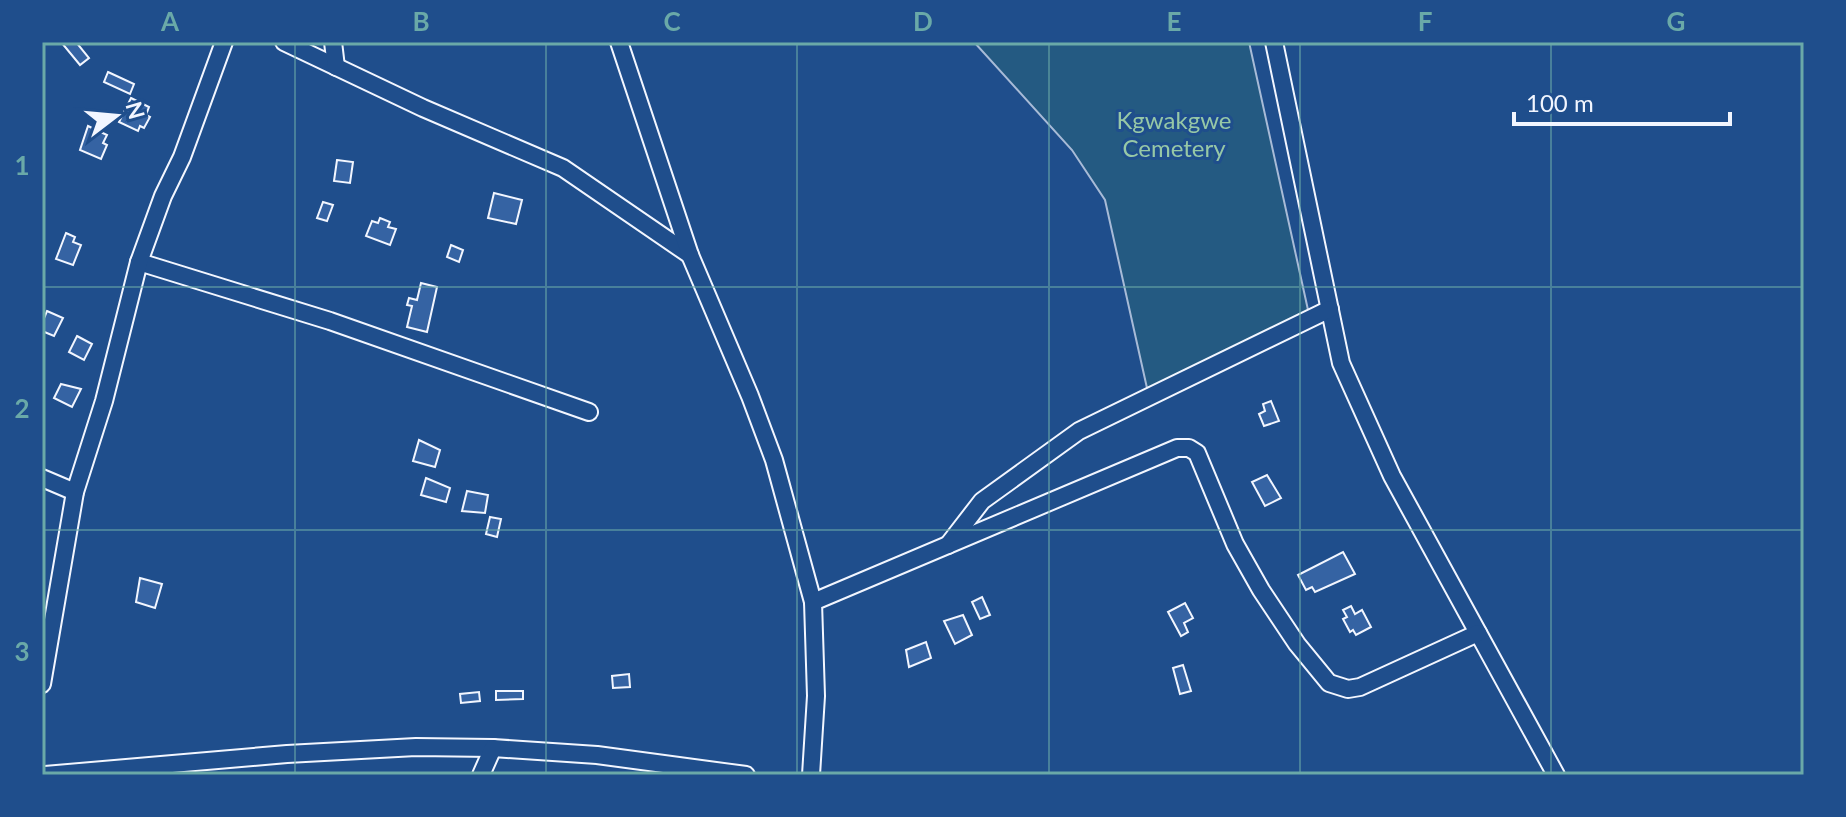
<svg xmlns="http://www.w3.org/2000/svg" width="1846" height="817" viewBox="0 0 1846 817" font-family="Lato,sans-serif">
<rect width="100%" height="100%" fill="#1f4e8c"/>
<path fill="#245a82" stroke="#a8bbd7" stroke-width="2" d="M974 42H1249L1310 319 1149 397 1105 200 1072 150Z"/>
<g fill="#3563a3" stroke="#f2f6ff" stroke-width="2">
<path d="M61 42H76L89 58 80 65Z"/>
<path d="M108 72 134 84 130 94 104 82Z"/>
<path d="M131 98 149 107 146 115 150 117 144 128 140 126 138 131 119 122Z"/>
<path d="M88 126 107 135 103 143 107 145 101 159 80 150Z"/>
<path d="M337 160 353 162 350 183 334 181Z"/>
<path d="M494 193 522 200 516 224 488 218Z"/>
<path d="M323 202 333 205 327 221 317 218Z"/>
<path d="M380 218 390 222 388 227 396 229 390 245 366 236 372 221 378 223Z"/>
<path d="M66 233 75 237 73 242 81 245 73 265 56 259Z"/>
<path d="M451 245 463 250 459 262 447 257Z"/>
<path d="M421 283 437 287 427 332 407 327 412 306 407 305 409 298 417 300Z"/>
<path d="M47 311 63 318 54 336 42 331V323Z"/>
<path d="M77 336 92 344 84 360 69 352Z"/>
<path d="M61 384 81 389 72 407 54 398Z"/>
<path d="M1271 401 1279 421 1264 426 1259 414 1265 411 1263 404Z"/>
<path d="M419 440 440 450 435 467 413 461Z"/>
<path d="M1267 475 1281 498 1265 506 1252 482Z"/>
<path d="M426 478 450 488 446 502 421 495Z"/>
<path d="M467 491 488 495 485 513 462 511Z"/>
<path d="M490 517 501 519 497 537 486 534Z"/>
<path d="M1343 552 1355 574 1315 592 1312 587 1306 590 1298 575Z"/>
<path d="M140 578 162 584 155 608 136 602Z"/>
<path d="M982 597 990 615 980 619 972 602Z"/>
<path d="M1185 603 1193 618 1184 623 1188 632 1181 636 1168 612Z"/>
<path d="M1351 606 1355 614 1362 610 1371 627 1356 635 1353 630 1350 632 1343 619 1347 617 1343 610Z"/>
<path d="M963 615 972 635 955 644 944 621Z"/>
<path d="M926 642 931 658 909 667 906 650Z"/>
<path d="M1183 665 1191 691 1180 694 1173 668Z"/>
<path d="M629 674 630 687 613 688 612 676Z"/>
<path d="M496 691H523V699L496 700Z"/>
<path d="M479 692 480 701 461 703 460 694Z"/>
</g>
<g fill="none" stroke-linecap="round" stroke-linejoin="round">
<g stroke="#f2f6ff" stroke-width="20">
<g id="minor">
<path d="M284 42 423 108 563 168 690 255"/>
<path d="M333 42 336 67"/>
<path d="M619 42 690 255 750 396 774 460 813 602"/>
<path d="M1274 42 1341 363 1392 476 1556 775"/>
<path d="M139 262 330 321 589 412"/>
<path d="M42 478 75 492"/>
<path d="M948 545 982 501 1079 431 1330 309"/>
<path d="M42 684 75 492 104 401 139 262 163 196 182 157 224 42"/>
<path d="M45 775 287 754 416 747 493 748 597 755 746 775"/>
<path d="M481 775 493 748"/>
<path d="M811 775 816 696 813 602 1177 448H1189L1197 453 1235 544 1261 590 1297 644 1329 683 1348 689 1360 687 1478 633"/>
</g>
</g>
<use href="#minor" stroke="#1f4e8c" stroke-width="16"/>
</g>
<path fill="none" stroke="#6aa9a8" stroke-width="2" stroke-opacity="0.55" d="M295 42V775M546 42V775M797 42V775M1049 42V775M1300 42V775M1551 42V775M42 287H1804M42 530H1804"/>
<g text-anchor="middle" stroke-width="6" stroke-linejoin="round" paint-order="stroke">
<g font-size="24" fill="#97c8a6" stroke="#1f4e8c">
<text x="1174" y="129">Kgwakgwe<tspan x="1174" dy="28">Cemetery</tspan></text>
</g>
</g>
<rect width="1846" height="817" fill="none" stroke="#1f4e8c" stroke-width="88"/>
<g transform="translate(116 116) rotate(74)" stroke="#1f4e8c" stroke-width="6" paint-order="stroke">
<path d="M0-6L14 30L0 20L-14 30Z" fill="#f2f6ff"/>
<text y="-12" font-size="22" font-weight="bold" text-anchor="middle" fill="#f2f6ff">N</text>
</g>
<path d="M1514 112v12h216v-12" fill="none" stroke="#f2f6ff" stroke-width="4"/>
<text x="1526" y="112" font-size="24" fill="#f2f6ff" stroke="#1f4e8c" stroke-width="6" paint-order="stroke">100 m</text>
<rect x="44" y="44" width="1758" height="729" fill="none" stroke="#6aa9a8" stroke-width="3"/>
<g font-size="26" text-anchor="middle" font-weight="bold" fill="#6aa9a8">
<text x="170" y="31">A</text>
<text x="421" y="31">B</text>
<text x="672" y="31">C</text>
<text x="923" y="31">D</text>
<text x="1174" y="31">E</text>
<text x="1425" y="31">F</text>
<text x="1676" y="31">G</text>
<text x="22" y="175">1</text>
<text x="22" y="418">2</text>
<text x="22" y="661">3</text>
</g>
</svg>
